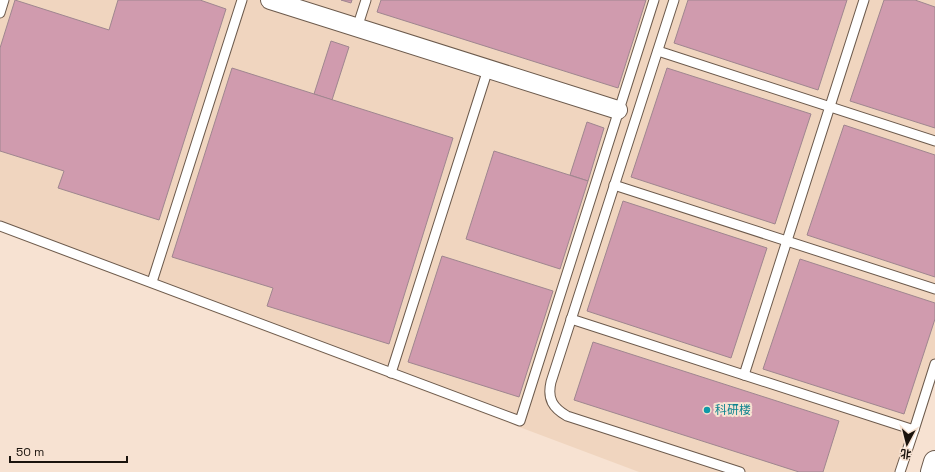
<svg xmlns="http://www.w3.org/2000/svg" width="935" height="472" viewBox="0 0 935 472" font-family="'Space Grotesk','Noto Sans SC',sans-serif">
<rect width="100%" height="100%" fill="#f7e2d2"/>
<path fill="#f0d5bf" d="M0 0H935V382L906 472H639L0 232Z"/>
<g fill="#d09bae" stroke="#9f868f">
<path d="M15 0 109 30 118 0H200L226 9 159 220 58 188 64 171 0 151V48Z"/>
<path d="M341 0H352L351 3Z"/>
<path d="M381 0H646L618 88 377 12Z"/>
<path d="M688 0H847L818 90 674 43Z"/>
<path d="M884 0H915L935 7V128L850 101Z"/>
<path d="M331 41 349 47 332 100 314 94Z"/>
<path d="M232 68 453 138 389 344 267 306 273 288 172 257Z"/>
<path d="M667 68 811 114 775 224 631 177Z"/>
<path d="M587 122 604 128 588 181 570 175Z"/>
<path d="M844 125 935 155V277L807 235Z"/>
<path d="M494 151 588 181 560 269 466 239Z"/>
<path d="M623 201 767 248 731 358 587 311Z"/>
<path d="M442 256 553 291 519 397 408 362Z"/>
<path d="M800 259 935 303V319L904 414 763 369Z"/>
<path d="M593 342 839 421 823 472H799L574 400Z"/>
</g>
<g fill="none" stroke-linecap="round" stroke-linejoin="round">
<g stroke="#6c5a4c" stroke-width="11">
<g id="service">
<path d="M674 0 551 382C547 399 553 408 567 416L740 472"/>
<path d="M0 13 4 0"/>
<path d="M357 28 366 0"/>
<path d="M658 51 935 141"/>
<path d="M614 185 935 289"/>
<path d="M0 226 520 421 654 0"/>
<path d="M152 282 242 0"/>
<path d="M571 319 914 430 935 364"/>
<path d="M391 373 488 69"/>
<path d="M744 375 864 0"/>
<path d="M900 472 914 430"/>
</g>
</g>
<g stroke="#6c5a4c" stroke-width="20">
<path id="minor" d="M270 0 618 110"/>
</g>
<g stroke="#6c5a4c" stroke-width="24">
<path id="tertiary" d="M932 472 935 462"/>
</g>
<use href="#service" stroke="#fff" stroke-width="9"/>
<use href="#minor" stroke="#fff" stroke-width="18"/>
<use href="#tertiary" stroke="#fff" stroke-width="22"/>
</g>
<circle fill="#0f9aa8" stroke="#f7e2d2" stroke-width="1.5" cx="707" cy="410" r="4"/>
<g text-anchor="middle" stroke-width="4" stroke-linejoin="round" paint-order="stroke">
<g font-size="12" fill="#0d838f" stroke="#f7e2d2" text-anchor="start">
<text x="715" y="414">科研楼</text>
</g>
</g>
<g transform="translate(907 444) rotate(187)" stroke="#f7e2d2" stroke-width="3" paint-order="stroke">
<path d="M0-3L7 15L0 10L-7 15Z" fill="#1a130d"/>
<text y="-6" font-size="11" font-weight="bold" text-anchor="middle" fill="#1a130d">北</text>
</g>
<path d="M10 456v6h117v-6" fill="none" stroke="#1a130d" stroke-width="2"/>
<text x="16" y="456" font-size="12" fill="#1a130d" stroke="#f7e2d2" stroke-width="3" paint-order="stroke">50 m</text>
</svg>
